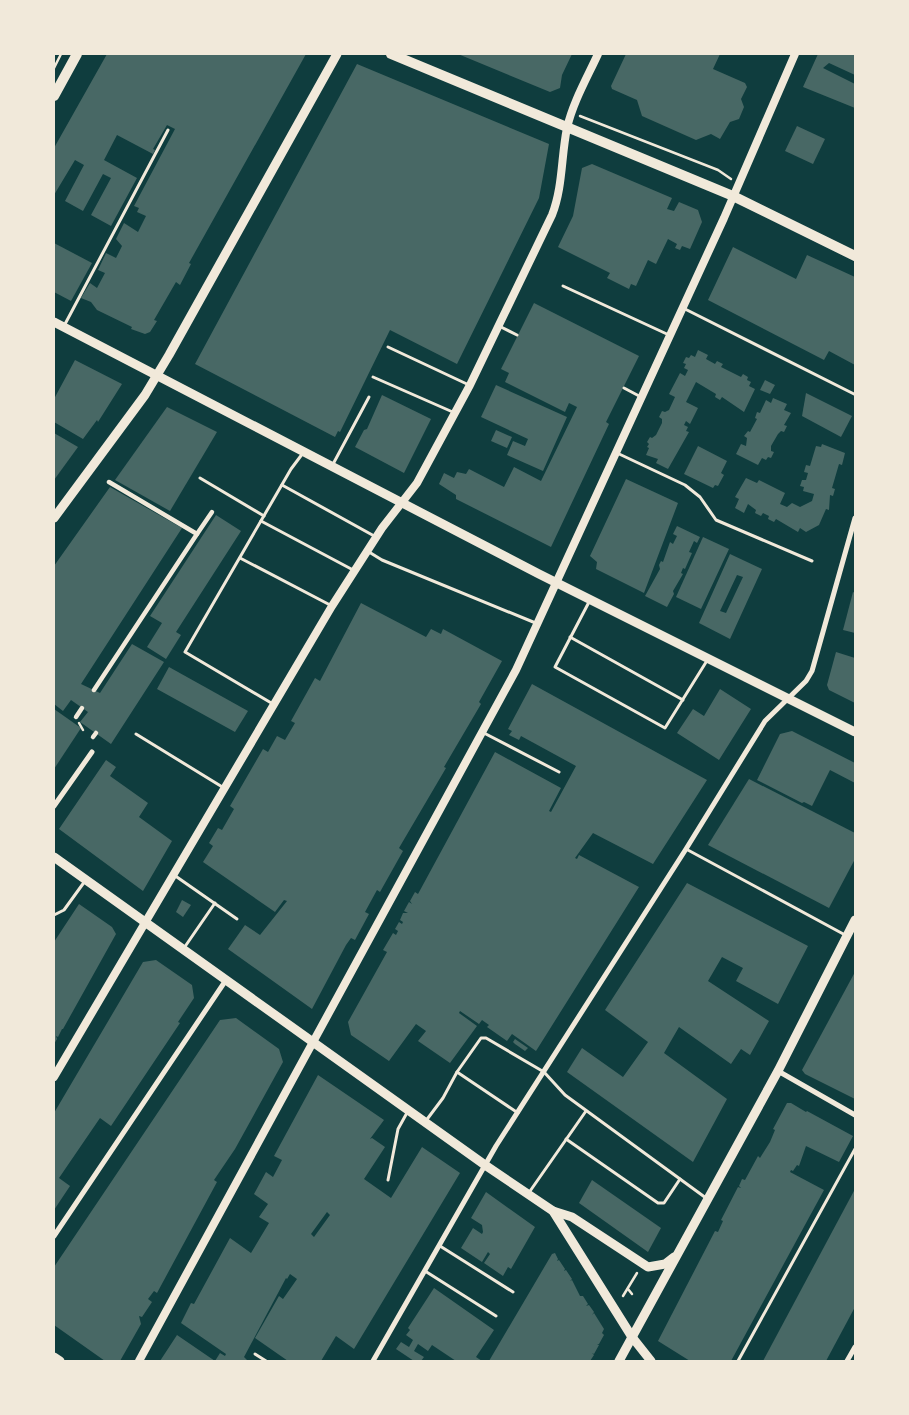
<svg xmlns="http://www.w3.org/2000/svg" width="909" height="1415" viewBox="0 0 909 1415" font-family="Ubuntu,sans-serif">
<rect width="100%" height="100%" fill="#0f3d3e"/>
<g fill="#486865" fill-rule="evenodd">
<path d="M107 54H306L189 263 191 264 180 285 176 282 154 320 157 321 150 332 145 334 131 329 132 327 97 310 91 302 81 298 90 283 97 288 105 273 98 270 106 253 116 258 122 246 116 239 124 223 138 232 146 216 137 212 139 208 134 206 175 129 167 125 153 149 155 150 153 154 117 135 104 160 137 178 111 226 91 215 111 178 103 174 83 211 65 201 84 165 75 160 54 195V148Z"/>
<path d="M458 54H572L562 75 560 88 550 92Z"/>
<path d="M626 54H720L713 69 745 83 747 87 741 99 744 107 739 119 730 122 720 139 711 134 696 140 642 116 637 100 612 89 611 86Z"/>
<path d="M818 54H855V75L829 63 823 68 855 84V108L803 87Z"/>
<path d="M357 64 549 144 539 198 457 364 390 330 340 432 338 431 335 437 195 364Z"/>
<path d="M797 126 825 139 813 164 785 151Z"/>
<path d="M592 164 672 198 667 209 674 211 679 202 698 210 702 222 690 249 682 246 680 250 675 248 677 244 668 239 656 264 648 260 636 286 631 284 629 289 607 278 610 273 558 247 573 216 582 168Z"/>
<path d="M54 243 92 263 71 301 54 292Z"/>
<path d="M733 247 796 279 807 255 855 277V365L829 351 824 360 708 300Z"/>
<path d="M534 303 639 356 606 422 609 424 551 547 456 499V495L439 484 444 473 454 478 457 472 466 474 469 469 504 487 514 467 541 481 577 407 569 403 565 412 505 382 509 373 501 369Z"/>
<path d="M698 350 708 355 706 359 715 364 717 361 723 364 721 367 741 377 743 374 748 377 747 380 751 382 749 386 755 389 744 412 722 397 720 400 715 397 716 394 696 382 686 402 698 408 690 424 686 421 684 425 688 427 686 431 689 432 668 469 656 463 658 459 646 455 649 448 647 447 649 444 647 442 650 437 652 438 656 435 662 423V419L659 417 662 411 665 412 669 410 675 397 669 394 680 373 685 376 688 370 684 368 686 364 683 363 686 357 689 358 691 355 695 357Z"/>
<path d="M75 360 122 384 98 422 97 420 83 439 54 422V399Z"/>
<path d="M765 380 775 385 770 394 760 390Z"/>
<path d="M496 385 567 417 543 471 507 455 513 441 525 446 528 439 481 417Z"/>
<path d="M806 393 852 416 841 437 802 416Z"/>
<path d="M382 395 431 419 404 473 355 447 364 430 367 429Z"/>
<path d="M773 398 787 404 784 410 791 413 784 425 787 426 784 432 781 431 778 434 771 446V451L774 452 771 458 768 457 766 460 762 458 758 465 736 454 741 444 746 446 747 438 744 436 748 431 750 432 757 419 755 418 757 412 760 413 766 400 771 403Z"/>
<path d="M167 407 217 432 170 511 115 480Z"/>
<path d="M496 430 512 437 507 448 491 441Z"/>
<path d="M54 433 78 447 54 480Z"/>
<path d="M822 444 845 453 842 465 839 464 832 488 835 489 833 496 830 495 829 510 826 509 819 525 806 532 800 528 798 532 776 519 774 522 768 519 769 516 763 513 761 516 755 513 756 510 748 504 744 513 735 508 739 499 735 497 746 478 757 483 759 480 785 493 780 504 787 507 792 503 800 507 812 501 814 494 803 491 804 487 800 486 802 480H806L808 473 804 472 806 465 810 466 816 446 821 447Z"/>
<path d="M698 446 727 461 721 473 724 475 718 486 715 485 713 488 684 474Z"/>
<path d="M626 479 678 503 644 593 596 569 597 562 590 556Z"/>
<path d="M110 487 182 528 81 684 100 693 132 644 164 662 111 744 80 722 88 712 71 700 63 711 54 704V566Z"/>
<path d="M216 515 241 531 176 632 181 635 166 659 147 647 162 623 150 616Z"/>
<path d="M677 526 700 537 697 543 694 541 689 552 692 553 685 569 683 568 681 573 683 574 673 591 674 594 667 607 645 596 660 569 659 565 661 561 663 562 670 542 673 544 677 536 673 534Z"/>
<path d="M703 537 729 549 701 609 676 597Z"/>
<path d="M730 554 762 569 730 639 699 623ZM737 575 743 577 726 613 720 611Z"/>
<path d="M853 592 855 593V633L843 630Z"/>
<path d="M361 603 426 637 431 629 441 634 443 629 502 661 479 702 481 704 444 767 446 768 399 848 403 851 380 892 377 890 365 912 369 914 355 940 351 938 346 945 312 1009 228 949 245 925 260 935 287 901 284 900 275 912 203 862 213 846 209 843 218 828 222 830 234 809 230 806 263 749 268 752 277 736 285 740 295 723 291 721 315 678 320 681Z"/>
<path d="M836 652 855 658V703L829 690 827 685Z"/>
<path d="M169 667 248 711 235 732 157 689Z"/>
<path d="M532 684 707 780 653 864 593 833 575 858 577 859 579 855 639 887 536 1051 512 1034 507 1041 487 1027 489 1025 482 1020 479 1024 460 1011 459 1013 477 1026 450 1063 418 1041 426 1031 416 1024 389 1061 351 1035 348 1022 387 952 383 950 393 933 396 935 398 931 395 929 399 922 402 924 403 922 400 920 403 913H408L404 911 409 902 412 904 410 901 415 892 418 894 495 752 561 788 549 811 551 812 576 766 521 736 519 740 509 735 512 731 508 729Z"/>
<path d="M720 689 751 709 719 760 677 733 693 709 704 716Z"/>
<path d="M54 709 81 728 54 769Z"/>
<path d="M792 731 855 763V783L830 770 812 806 804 802 802 803 757 780 780 734Z"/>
<path d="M106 760 116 767 110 776 148 803 139 817 172 841 143 891 59 829Z"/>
<path d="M749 779 855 833V859L829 908 708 845Z"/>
<path d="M687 883 808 946 778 1004 736 981 743 968 722 957 708 981 769 1021 750 1055 741 1049 731 1064 679 1027 664 1053 727 1099 693 1162 567 1072 582 1048 623 1077 648 1042 605 1010Z"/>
<path d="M182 900 191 905 183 917 176 912Z"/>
<path d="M79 904 112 927 116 934 63 1029H62L58 1037 56 1036 57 1039 54 1044V942Z"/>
<path d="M156 960 192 985 194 998 178 1022 180 1023 111 1126 100 1118 59 1178 70 1186 54 1210V1113L143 962Z"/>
<path d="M855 972V1099L805 1074 802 1070Z"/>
<path d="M236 1018 279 1049 283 1062 235 1149 214 1180 217 1182 157 1293 154 1291 148 1299 152 1302 142 1317 139 1316 141 1324 120 1361H105L54 1325V1267L220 1020Z"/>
<path d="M515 1039 528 1048 525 1051 515 1044 513 1042Z"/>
<path d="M318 1075 384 1120 370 1139 372 1138 385 1147 364 1179 391 1198 422 1147 460 1173 354 1349 336 1336 321 1361H288L255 1338 279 1296 283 1299 297 1279 290 1274 287 1279 286 1278 244 1357 248 1361H160L177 1335 215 1361 220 1353 225 1356 226 1354 181 1323 191 1303 194 1304 230 1238 251 1253 269 1223 259 1217 268 1204 254 1194 266 1172 273 1177 282 1160 274 1156ZM327 1212 330 1215 314 1237 311 1234Z"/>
<path d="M787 1103H791L806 1112 807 1111 853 1136 839 1162 806 1146 799 1166 797 1165 793 1171 791 1170 790 1172 824 1190 731 1361H690L658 1341 715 1231 718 1232 723 1221 721 1220 738 1187 741 1188 739 1186 742 1179 745 1180 758 1156 760 1158 770 1142 775 1130 773 1129Z"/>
<path d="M592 1180 661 1228 648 1252 579 1203Z"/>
<path d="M855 1189V1307L826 1361H763Z"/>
<path d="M486 1192 535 1227 511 1269 508 1267 503 1276 484 1263 490 1254 488 1252 482 1262 461 1248 473 1228 482 1234 483 1232 482 1225 471 1218Z"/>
<path d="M555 1253 558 1259 557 1261 559 1260 565 1269 564 1271 566 1270 572 1279 570 1281 572 1280 580 1296H583L588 1304 586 1306 589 1305 594 1312 592 1315 594 1313 599 1321 597 1322 599 1321 604 1329 602 1333 604 1335 599 1344H597L599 1345 594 1354 592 1353 594 1355 590 1361H489L552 1254Z"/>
<path d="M434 1288 494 1330 476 1357 482 1361H456L432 1345 428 1351 418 1344 414 1351 424 1357 421 1361H414L396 1349 401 1342 409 1347 413 1340 406 1335 410 1330 408 1328Z"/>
</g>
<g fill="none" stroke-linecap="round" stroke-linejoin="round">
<g stroke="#f1e9da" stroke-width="2.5">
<path d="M54 68 61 54"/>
<path d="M580 116 718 170 731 179"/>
<path d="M79 723 83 730"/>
<path d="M628 1289 632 1294"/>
<path d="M623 1296 637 1273"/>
</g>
<g stroke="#f1e9da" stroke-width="3">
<path d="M563 286 669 335"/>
<path d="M683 308 854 394"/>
<path d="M64 326 168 130"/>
<path d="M499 326 517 335"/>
<path d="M388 347 469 385"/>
<path d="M373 377 455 413"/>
<path d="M624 388 641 397"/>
<path d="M617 453 685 485 700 497 716 520 812 561"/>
<path d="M332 466 369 397"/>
<path d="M200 478 264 516"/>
<path d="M282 485 376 537"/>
<path d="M261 521 355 571"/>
<path d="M369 552 382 560 538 624"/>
<path d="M240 558 332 606"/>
<path d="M589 602 555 667 665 728 708 659"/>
<path d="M570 637 683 700"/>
<path d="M273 704 185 652 291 469 303 453"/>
<path d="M482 732 559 772"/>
<path d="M136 734 224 788"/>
<path d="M686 849 847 936"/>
<path d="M174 875 237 919"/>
<path d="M54 915 64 910 85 881"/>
<path d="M184 948 215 903"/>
<path d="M457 1072 481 1038H486L544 1072 565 1095 706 1198"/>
<path d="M425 1122 443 1098 457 1072 518 1113"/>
<path d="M566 1139 658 1203H664L680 1179"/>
<path d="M388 1180 398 1129 408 1111"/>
<path d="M528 1194 586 1111"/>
<path d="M440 1246 513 1292"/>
<path d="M425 1271 496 1316"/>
<path d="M255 1354 266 1361"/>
<path d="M738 1361 855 1149"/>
</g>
<g stroke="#f1e9da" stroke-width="4.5">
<path d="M197 534 212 512"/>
<path d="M94 690 197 534 109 482"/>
<path d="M76 717 82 708"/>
<path d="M93 737 96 733"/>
</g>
<g stroke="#f1e9da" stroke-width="5">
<path d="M54 806 92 752"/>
<path d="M778 1071 855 1115"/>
<path d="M54 1236 226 980"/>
<path d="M373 1361 496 1146 686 849 765 721 806 681 812 671 855 518"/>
<path d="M847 1361 855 1347"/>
</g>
<g stroke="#f1e9da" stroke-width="8">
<path d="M54 1077 332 606 382 528 417 483 470 385 552 215C563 187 561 157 567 128 573 102 587 78 598 54"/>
<path d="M139 1361 516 670 724 218 795 54"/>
</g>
<g stroke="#f1e9da" stroke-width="9">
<path d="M54 322 539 574 855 732"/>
<path d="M54 518 145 395 169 355 337 54"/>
<path d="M54 857 485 1165 553 1211 632 1337 651 1361"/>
<path d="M553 1211 572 1217 648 1267 665 1264 674 1257"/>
<path d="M54 1357 60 1361"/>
<path d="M619 1361 778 1071 855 920"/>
</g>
<g stroke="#f1e9da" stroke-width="10">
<path d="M391 54 733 196 855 256"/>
<path d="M54 96 77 54"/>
</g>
</g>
<rect width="909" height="1415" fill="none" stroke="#f1e9da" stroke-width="110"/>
</svg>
